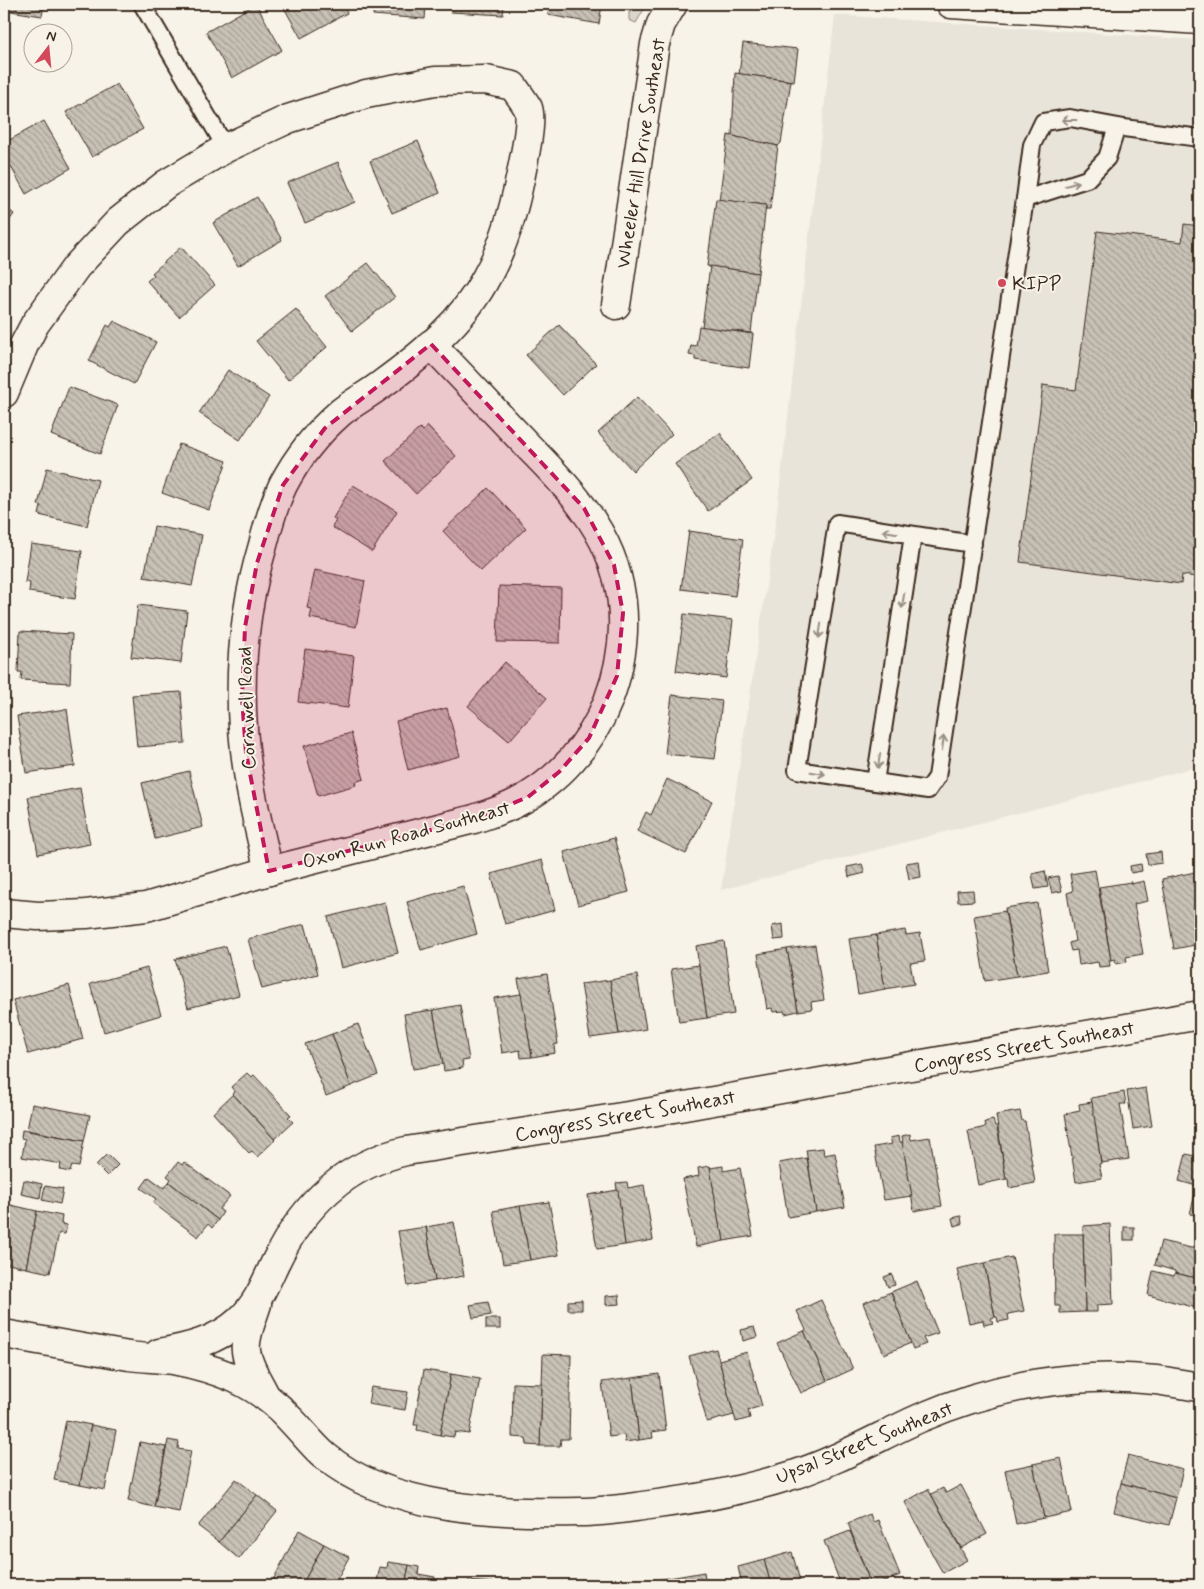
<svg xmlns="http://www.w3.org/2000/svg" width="1204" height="1589" viewBox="0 0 1204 1589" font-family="Mynerve,sans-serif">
<defs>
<pattern id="forest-firs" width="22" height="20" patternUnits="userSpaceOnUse" patternTransform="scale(1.25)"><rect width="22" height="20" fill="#dbd6cb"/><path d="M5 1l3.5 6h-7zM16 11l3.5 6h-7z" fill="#bdb8ae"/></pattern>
<pattern id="building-back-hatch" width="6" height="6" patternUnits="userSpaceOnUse" patternTransform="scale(1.25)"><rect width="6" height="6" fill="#c8c1b6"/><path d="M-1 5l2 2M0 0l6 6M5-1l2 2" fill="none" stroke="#a49d93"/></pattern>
</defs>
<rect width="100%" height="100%" fill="#f7f3e8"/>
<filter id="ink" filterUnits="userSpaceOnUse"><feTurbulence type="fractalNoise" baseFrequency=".02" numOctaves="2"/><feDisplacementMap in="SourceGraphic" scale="10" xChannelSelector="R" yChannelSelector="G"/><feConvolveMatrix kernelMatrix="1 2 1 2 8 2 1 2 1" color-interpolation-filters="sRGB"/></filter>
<g filter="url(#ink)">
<path fill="#e9e4d9" d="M835 15 1200 40V766L721 890 775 527Z"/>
<path fill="url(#forest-firs)" stroke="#8b8074" d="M632 4H647L636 23 629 20V11Z"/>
<g fill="url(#building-back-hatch)" stroke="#3b2a1e">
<path d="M4 4H44L42 16 4 10Z"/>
<path d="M256 4 282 50 232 78 206 32Z"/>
<path d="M282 4H342L347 13 301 38Z"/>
<path d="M374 4H426L425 19 373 15Z"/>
<path d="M452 4H504L503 15 451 12Z"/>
<path d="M549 4H602L599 24 548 15Z"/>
<path d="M743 43 798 49 794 81 739 74Z"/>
<path d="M735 73 791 81 781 143 778 146 732 136Z"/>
<path d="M117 84 143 129 92 157 66 112Z"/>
<path d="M44 121 71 168 26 194 4 154V143Z"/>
<path d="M728 135 778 146 770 209H766V205L719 200Z"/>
<path d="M418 141 440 193 392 213 370 161Z"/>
<path d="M338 162 355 202 305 223 287 183Z"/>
<path d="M257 197 282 240 238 266 213 223Z"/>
<path d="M716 199 766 205 758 273 707 266Z"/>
<path d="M4 206 14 214 4 228Z"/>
<path d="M1184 224 1200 226V589L1194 588 1196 577 1182 575 1181 584 1020 562 1043 385 1076 390 1097 231 1182 242Z"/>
<path d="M181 247 215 285 179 317 147 281 154 275 152 273Z"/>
<path d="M368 263 395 297 352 331 325 296Z"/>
<path d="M710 266 758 273 751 333 702 327Z"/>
<path d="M296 309 327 347 288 380 256 341Z"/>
<path d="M114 321 156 342 134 384 89 361 107 325 110 327Z"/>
<path d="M559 325 596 364 563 395 526 355Z"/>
<path d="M699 326 753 334 749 368 695 360V356L689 355 691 345 696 346Z"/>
<path d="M228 370 269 397 240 440 199 413Z"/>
<path d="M69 387 118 405 100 454 51 435Z"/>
<path d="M637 397 672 434 633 471 598 433Z"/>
<path d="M427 426 456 456 416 494 385 461 420 428 423 431Z"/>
<path d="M720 433 752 480 708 511 675 464Z"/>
<path d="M179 444 227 461 209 510 162 493Z"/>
<path d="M47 468 98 480 87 526 39 515 41 506 38 505Z"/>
<path d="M353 485 397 511 372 552 332 527 336 520 333 518Z"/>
<path d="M488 488 526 528 481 571 443 531Z"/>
<path d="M154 526 202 535 192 586 144 577Z"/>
<path d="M689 531 743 539 735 596 681 589Z"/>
<path d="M31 544 82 551 75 599 29 592 30 583 25 582Z"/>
<path d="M315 570 365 581 356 627 310 618 312 609 307 608Z"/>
<path d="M499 586 561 588 560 643 497 642Z"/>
<path d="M138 605 187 611 181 663 131 657Z"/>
<path d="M684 614 733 620 726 678 676 671Z"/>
<path d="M20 631 72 634 70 683 21 680 22 672H18Z"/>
<path d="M305 649 354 656 348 708 298 702Z"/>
<path d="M505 662 547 698 509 741 468 706Z"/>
<path d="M181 692 185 743 137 747 132 695Z"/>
<path d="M672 695 722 701 715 759 665 754Z"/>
<path d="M447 708 460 756 408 770 396 721Z"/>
<path d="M67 709 75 766 26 773 17 716Z"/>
<path d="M351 733 364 779 355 782 356 785 318 796 304 746Z"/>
<path d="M189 771 203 827 155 839 142 783Z"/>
<path d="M667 779 712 801 686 854 637 831 646 812 651 815Z"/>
<path d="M80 788 90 844 38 854 28 797Z"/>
<path d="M614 838 629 892 578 905 564 852Z"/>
<path d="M1161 852 1162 863 1148 865 1146 854Z"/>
<path d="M542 860 555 910 505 924 491 874Z"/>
<path d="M919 861 921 877 909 879 906 863Z"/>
<path d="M862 864 865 873 849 877 847 867Z"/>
<path d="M1141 864 1142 871 1131 873 1130 866Z"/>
<path d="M1095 870 1111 960H1109L1110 966 1099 967 1098 962 1079 965 1077 950 1071 951 1069 943 1075 941 1067 893 1073 891 1070 874Z"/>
<path d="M1045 871 1048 887 1035 889 1032 874Z"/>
<path d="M1195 872 1200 904V944L1174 949 1162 879Z"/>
<path d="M1058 876 1062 891 1052 893 1048 878Z"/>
<path d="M1200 878V904L1196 879Z"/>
<path d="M1144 881 1148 901 1134 904 1143 954 1126 957 1127 962 1116 964 1115 959 1111 960 1099 887 1131 882V884Z"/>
<path d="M463 886 477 934 421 950 407 902Z"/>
<path d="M973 890 974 901 958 902 957 891Z"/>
<path d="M385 902 398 953 341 968 328 917Z"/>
<path d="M1037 903 1048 971 1017 976 1005 908Z"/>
<path d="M1005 911 1017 976 985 981 974 916Z"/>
<path d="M305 924 318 974 262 989 248 939Z"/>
<path d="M783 924 784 939 774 940 772 926Z"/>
<path d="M905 930 906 935 920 933 925 961 910 963 914 984 885 989 876 935Z"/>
<path d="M876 935 885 989 858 994 849 939Z"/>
<path d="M724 941 734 1014 707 1018 696 946Z"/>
<path d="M815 945 824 1000 811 1002 812 1009 798 1011 787 949Z"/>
<path d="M226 946 239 995 188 1008 175 959Z"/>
<path d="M787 949 798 1011 785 1014 784 1011 773 1012 772 1008 767 1009 758 954Z"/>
<path d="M699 965 707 1018 679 1022 671 969Z"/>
<path d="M147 968 161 1015 104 1032 90 984Z"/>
<path d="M547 974 558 1044 554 1045 555 1053 532 1057 518 979Z"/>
<path d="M637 975 646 1029 619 1034 610 980Z"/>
<path d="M610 980 619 1034 590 1038 581 984Z"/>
<path d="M69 985 83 1039 28 1054 13 1000Z"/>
<path d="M521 994 532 1057 521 1058 520 1050 502 1053 494 998Z"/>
<path d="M460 1005 469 1060 462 1061 463 1068 444 1071 433 1010Z"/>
<path d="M433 1010 443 1064 413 1069 404 1014Z"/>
<path d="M358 1024 378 1075 351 1086 332 1034Z"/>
<path d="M332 1034 351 1086 326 1096 305 1044Z"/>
<path d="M247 1073 251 1077 254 1075 291 1115 288 1117 293 1122 274 1139 233 1094 235 1092 231 1087Z"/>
<path d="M1146 1088 1152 1126 1133 1129 1127 1091Z"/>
<path d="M1124 1092 1126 1104H1120L1129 1159 1101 1163 1091 1098Z"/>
<path d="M233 1094 275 1140 257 1157 252 1151 249 1153 213 1113Z"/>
<path d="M1092 1102 1101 1163 1099 1164 1102 1178 1076 1182 1065 1114 1080 1111 1079 1104Z"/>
<path d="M32 1104 90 1115 84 1141 27 1130Z"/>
<path d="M1020 1111 1022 1121H1025L1035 1183 1009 1188 1008 1179H1006L996 1115Z"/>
<path d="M993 1120 995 1126H997L1006 1179 978 1185 968 1131 986 1127 985 1122Z"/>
<path d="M22 1130 84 1141 79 1167 72 1166 70 1172 60 1170 61 1164 22 1157 25 1139 21 1138Z"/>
<path d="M910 1134 911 1140 930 1137 942 1206 914 1211 902 1142 903 1141 902 1136Z"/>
<path d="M899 1136 900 1142H902L912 1196 884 1200 874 1147 892 1144 890 1138Z"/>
<path d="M823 1148 824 1155 835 1153 845 1207 816 1212 806 1150Z"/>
<path d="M107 1154 118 1165 107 1176 96 1165Z"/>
<path d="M1186 1154 1200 1157V1187L1179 1181Z"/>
<path d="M807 1158 816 1212 788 1217 779 1163Z"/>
<path d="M178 1162 182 1165 184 1162 230 1196 219 1209 223 1212 218 1220 169 1182 171 1179 167 1176Z"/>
<path d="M710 1166 720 1229H722L724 1241 696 1247 683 1179 699 1176 698 1168Z"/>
<path d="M723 1166V1171L740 1168 753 1236 724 1241 722 1229H720L710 1168Z"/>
<path d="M149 1177 164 1188 169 1182 218 1220 212 1228 208 1224 198 1237 153 1203 156 1199 141 1188Z"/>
<path d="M24 1180 42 1184 40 1198 21 1194Z"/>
<path d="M627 1182 628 1188 644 1185 653 1240 625 1245 616 1183Z"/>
<path d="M45 1186 63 1189 60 1204 42 1200Z"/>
<path d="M1197 1186 1200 1187V1216L1190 1214Z"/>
<path d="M618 1190 625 1245 597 1249 588 1195Z"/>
<path d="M549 1202 559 1255 530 1260 520 1206Z"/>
<path d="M11 1205 37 1211 26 1268 4 1263V1238L7 1222 4 1221V1212L9 1213Z"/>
<path d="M520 1206 530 1260 503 1264 493 1211Z"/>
<path d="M37 1211 62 1216 61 1224 67 1225 65 1234 59 1233 50 1273 26 1268Z"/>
<path d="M961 1216 962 1224 954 1226 952 1218Z"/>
<path d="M454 1222 464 1276 435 1281 426 1227Z"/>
<path d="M1110 1224 1113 1304 1097 1305V1312H1085L1083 1226Z"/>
<path d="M426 1227 435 1281 408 1286 398 1231Z"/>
<rect x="1124" y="1227" width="10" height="13"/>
<path d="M1054 1234H1083L1085 1312 1060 1313V1306H1055Z"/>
<path d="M1161 1241 1200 1250V1279L1175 1273V1271L1155 1265Z"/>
<path d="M1012 1257 1024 1311 1008 1314 1009 1320 998 1322 997 1317H995L984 1263Z"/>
<path d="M984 1263 995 1317 991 1318 993 1323 984 1325 983 1320 969 1323 957 1269Z"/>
<path d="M1153 1271 1174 1276 1175 1273 1200 1279V1309L1148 1295Z"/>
<path d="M892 1274 895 1285 888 1287 884 1277Z"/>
<path d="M917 1281 938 1333 923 1338 926 1344 913 1349 891 1292Z"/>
<path d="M891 1292 911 1343 884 1354 863 1303Z"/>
<path d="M619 1295 620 1304 606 1305V1296Z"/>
<path d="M582 1300V1310H568V1301Z"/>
<path d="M821 1300 853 1369 827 1381 804 1331 806 1330 797 1311Z"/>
<path d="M488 1302 491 1315 473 1318 470 1305Z"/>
<rect x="486" y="1319" width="14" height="10"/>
<path d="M754 1327 757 1337 743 1341 741 1330Z"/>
<path d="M804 1331 827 1381 801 1393 777 1343Z"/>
<path d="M716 1349 734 1415 707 1422 689 1356Z"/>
<path d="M747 1352 762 1406 748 1410 750 1418 736 1422 719 1360Z"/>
<path d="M543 1354 571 1355 569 1439H561L560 1446H540Z"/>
<path d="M424 1370 451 1374 440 1435 417 1430 418 1425H414Z"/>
<path d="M451 1374 480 1379 469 1434 455 1432 454 1437 440 1435Z"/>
<path d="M659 1374 666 1430 652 1432 653 1438 639 1440 632 1378Z"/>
<path d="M632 1378 639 1440 625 1442 624 1435 609 1437 602 1382Z"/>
<path d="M513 1383 542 1384 540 1446 527 1445 526 1438 512 1437Z"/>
<path d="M371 1387 408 1392 405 1410 368 1404Z"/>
<path d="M66 1420 91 1425 80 1485 54 1480Z"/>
<path d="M91 1425 116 1430 105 1490 80 1485Z"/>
<path d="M168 1440 179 1442 178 1449 191 1451 179 1512 154 1507Z"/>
<path d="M140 1442 166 1447 154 1507 128 1501Z"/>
<path d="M1128 1455 1183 1469 1176 1498 1121 1483Z"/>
<path d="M1061 1458 1072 1512 1044 1518 1033 1464Z"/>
<path d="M1033 1464 1044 1518 1016 1524 1005 1470Z"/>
<path d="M236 1479 257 1495 219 1542 198 1526Z"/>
<path d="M1121 1483 1176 1498 1169 1525 1114 1512Z"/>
<path d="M961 1485 987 1534 961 1548 931 1494 943 1488 946 1493Z"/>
<path d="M928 1489 967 1560 943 1573 936 1561 905 1502Z"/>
<path d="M257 1495 277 1511 239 1559 219 1542Z"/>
<path d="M870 1514 873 1522 878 1520 900 1575 874 1585H871L848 1523Z"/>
<path d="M299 1530 324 1544 302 1585H283L273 1580Z"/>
<path d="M850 1531 871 1585H841L824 1541Z"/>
<path d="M324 1544 349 1557 334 1585H302Z"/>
<path d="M792 1552 801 1585H771L764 1560Z"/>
<path d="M764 1560 771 1585H742L738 1567Z"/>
<path d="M388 1562 409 1565 405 1585H376L380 1567 387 1568Z"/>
<path d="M409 1565 419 1567 418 1574 435 1577 433 1585H405Z"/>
<path d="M704 1572 706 1585H676L675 1577Z"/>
<path d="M675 1577 676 1585H648V1581Z"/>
<path d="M609 1578V1584H615V1585H586L593 1584 592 1579Z"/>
<path d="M468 1581 497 1583V1585H468Z"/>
</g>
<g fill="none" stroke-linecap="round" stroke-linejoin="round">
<g stroke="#3b2a1e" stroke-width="20">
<g id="service">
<path d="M142 4 226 148"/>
<path d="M1025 199 1087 179 1107 158 1117 127"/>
<path d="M973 544 837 523 797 770 928 790 937 777 1025 199 1032 145 1043 122 1070 118 1124 128 1200 138"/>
<path d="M875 782 913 535"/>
</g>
</g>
<g stroke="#3b2a1e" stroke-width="31">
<g id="minor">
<path d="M951 4 1200 20"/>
<path d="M616 305 655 44 661 24 673 4"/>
<path d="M4 393 24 345 35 324 76 267 118 222 166 184 226 148 288 119 366 94 435 81 486 80 513 86C518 93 524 101 528 108 533 121 523 164 520 179 513 213 504 246 487 276 464 321 422 355 382 384 369 394 354 402 341 412 318 432 297 458 283 485 274 504 268 525 263 545 240 622 236 700 249 779 254 810 262 841 269 871"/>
<path d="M4 913 38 916 86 914 146 907 269 871 474 819C488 814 503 810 516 803 557 783 592 743 608 701 634 633 627 566 583 508 566 484 545 464 525 443 494 410 462 377 431 344"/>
<path d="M257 1304C253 1317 244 1337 246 1351 248 1366 258 1381 265 1395"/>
<path d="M4 1334C45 1341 87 1349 129 1356 144 1358 159 1358 173 1360 194 1364 215 1370 234 1378 256 1388 274 1401 290 1419 302 1431 312 1445 325 1456 389 1510 500 1514 580 1512 604 1512 627 1508 650 1505 698 1499 746 1490 793 1475 837 1461 878 1437 920 1418 994 1386 1076 1371 1156 1380 1171 1382 1186 1385 1200 1387"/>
<path d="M159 1353C188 1348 217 1341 239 1321 257 1305 265 1284 275 1263 302 1207 344 1165 406 1151L634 1115 1200 1015"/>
</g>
</g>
<use href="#service" stroke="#f7f3e8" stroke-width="16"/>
<use href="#minor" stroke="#f7f3e8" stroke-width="28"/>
</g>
<defs><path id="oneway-shaft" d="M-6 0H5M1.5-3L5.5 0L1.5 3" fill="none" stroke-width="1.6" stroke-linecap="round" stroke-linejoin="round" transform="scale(1.25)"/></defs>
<g stroke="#998e83">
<use href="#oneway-shaft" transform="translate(1069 120) rotate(180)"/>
<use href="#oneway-shaft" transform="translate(1072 184) rotate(-17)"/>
<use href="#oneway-shaft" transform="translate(890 532) rotate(-171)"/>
<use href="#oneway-shaft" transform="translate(903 601) rotate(99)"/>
<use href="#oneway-shaft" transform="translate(820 631) rotate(99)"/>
<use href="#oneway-shaft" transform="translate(943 743) rotate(-82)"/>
<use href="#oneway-shaft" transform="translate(879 761) rotate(99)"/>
<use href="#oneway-shaft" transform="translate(818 773) rotate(9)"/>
</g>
</g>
<path fill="#c2185b" fill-opacity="0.2" stroke="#c2185b" stroke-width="4" stroke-dasharray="10 6" stroke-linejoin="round" d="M431 344 584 508 614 565 623 613 617 676 589 738 559 772 528 797 474 819 269 871 246 753 242 698 245 627 257 563 283 485 325 428Z"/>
<circle fill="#d1495b" stroke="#f7f3e8" stroke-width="2" cx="1002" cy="283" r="5"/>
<g text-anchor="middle" stroke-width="4" stroke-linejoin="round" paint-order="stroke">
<g font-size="20" fill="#3b2a1e" stroke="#f7f3e8">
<text transform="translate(640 153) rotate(-81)" y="7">Wheeler Hill Drive Southeast</text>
<text transform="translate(246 708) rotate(-92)" y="7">Cornwell Road</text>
<text transform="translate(406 834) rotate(-15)" y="7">Oxon Run Road Southeast</text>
<text transform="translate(1024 1046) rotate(-10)" y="7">Congress Street Southeast</text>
<text transform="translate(625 1115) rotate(-10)" y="7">Congress Street Southeast</text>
<text transform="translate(864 1442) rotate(-22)" y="7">Upsal Street Southeast</text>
</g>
<g font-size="20" fill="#3b2a1e" stroke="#f7f3e8" text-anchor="start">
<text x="1012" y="290">KIPP</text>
</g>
</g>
<rect width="1204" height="1589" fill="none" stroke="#f7f3e8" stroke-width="20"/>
<rect x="10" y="10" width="1184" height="1569" fill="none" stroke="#3b2a1e" stroke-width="2" filter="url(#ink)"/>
<g transform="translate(48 48) rotate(16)"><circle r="24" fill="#f7f3e8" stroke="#aca397"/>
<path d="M0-4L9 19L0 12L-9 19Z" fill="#d1495b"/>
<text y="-8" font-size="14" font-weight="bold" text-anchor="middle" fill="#3b2a1e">N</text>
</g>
</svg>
